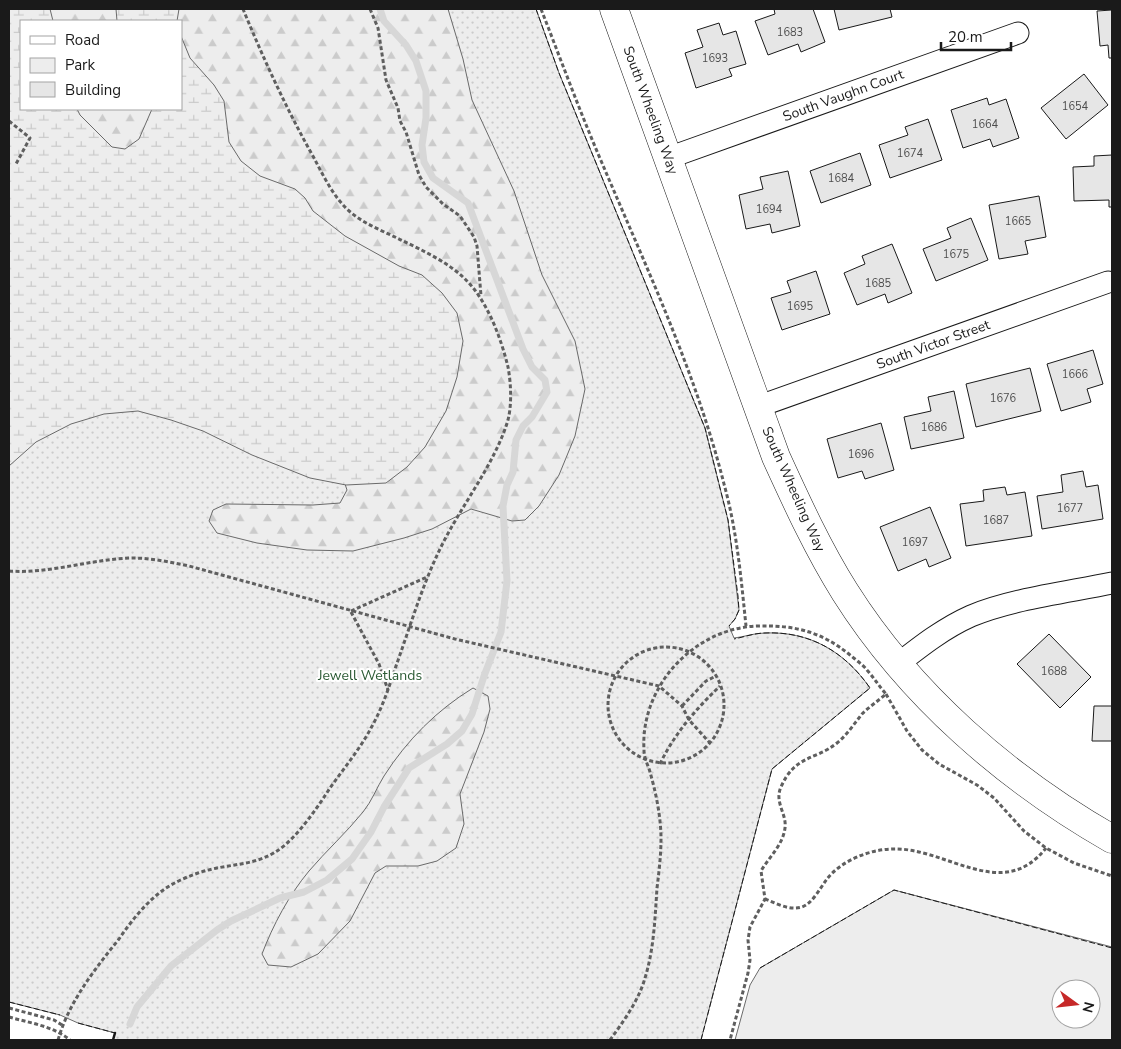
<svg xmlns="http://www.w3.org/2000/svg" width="1121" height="1049" viewBox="0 0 1121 1049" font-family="'Nunito Sans',sans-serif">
<defs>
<pattern id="green-dots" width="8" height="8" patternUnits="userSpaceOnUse" patternTransform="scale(1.25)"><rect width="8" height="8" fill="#ededed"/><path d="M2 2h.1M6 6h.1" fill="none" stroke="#cbcbcb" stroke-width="1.8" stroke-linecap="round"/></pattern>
<pattern id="forest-firs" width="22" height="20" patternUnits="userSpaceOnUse" patternTransform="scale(1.25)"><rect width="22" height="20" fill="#ededed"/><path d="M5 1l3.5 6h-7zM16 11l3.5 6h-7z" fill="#cbcbcb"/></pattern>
<pattern id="wetland-marsh" width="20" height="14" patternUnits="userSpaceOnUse" patternTransform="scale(1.25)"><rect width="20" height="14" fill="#ededed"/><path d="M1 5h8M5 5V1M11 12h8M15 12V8" fill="none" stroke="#cbcbcb"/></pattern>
</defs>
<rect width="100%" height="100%" fill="#fff"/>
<path fill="url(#green-dots)" stroke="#6a6a6a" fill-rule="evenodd" d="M9 9H536L559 73 705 428 728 520 739 610 735 619 729 626 734 638C744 637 754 633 765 633 810 631 845 652 870 688L772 769 701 1040H113L115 1033 78 1023 60 1015 9 1002ZM21 21H181V109H21Z"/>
<g fill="url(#forest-firs)" stroke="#6a6a6a">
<path d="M23 9H448L463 59 472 100 514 191 542 275 575 341 585 389 575 436 559 475 539 506 525 520 512 521 471 509 432 529 404 538 353 551 307 550 257 543 217 533 209 521 213 510 226 504 313 505 340 503 347 490 343 478 182 365 181 21H25Z"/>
<path d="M51 109H170L135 167Z"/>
<path d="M473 688 488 696 490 709 484 732 460 794 464 824 456 848 437 861 418 866H386L375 873 350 921 318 954 291 967 268 965 262 954C273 925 289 895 309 871 326 851 346 833 363 812 372 801 377 787 384 776 407 740 437 710 473 688Z"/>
</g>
<g fill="url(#wetland-marsh)" stroke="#6a6a6a">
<path d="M9 9H50L53 21H21V109H77L80 115 112 147 125 149 139 139 152 109H181V36L190 58 214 85 224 101 229 142 241 161 260 176 295 189 305 198 313 211 345 236 399 266 422 275 442 293 457 313 463 341 457 377 446 411 425 447 407 467 386 483 346 485 310 478 252 455 203 431 171 420 138 411 104 414 71 424 36 442 9 466Z"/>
<path d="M116 9H179L177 21H117Z"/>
</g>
<path fill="#ededed" stroke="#6a6a6a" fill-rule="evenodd" d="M894 890 1112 947V1040H735L750 985 760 968ZM1061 989H1091V1019H1061Z"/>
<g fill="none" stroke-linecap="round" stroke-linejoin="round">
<path stroke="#d7d7d7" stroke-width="7" d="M130 1024 137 1007 171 966 217 930 231 921 280 898 304 892 327 880 352 859 371 832 384 807 409 768 447 744 462 731 472 714 484 676 501 632 507 581 503 506 507 485 513 472 516 440 523 426 532 417 547 392 545 380 532 367 523 349 468 203 433 178 424 162 422 145 426 118V91L416 61 406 45 384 21 380 9"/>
</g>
<g fill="#e6e6e6" stroke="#1a1a1a">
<path d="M774 9H813L825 42 801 52 798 44 768 55 755 21 775 14Z"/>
<path d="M834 9H890L892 17 839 30Z"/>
<path d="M1112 10V58H1109L1108 45 1100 46 1097 11Z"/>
<path d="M719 23 723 35 736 31 746 64 729 69 732 76 696 88 685 53 703 47 697 30Z"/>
<path d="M1084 74 1108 105 1066 139 1041 108Z"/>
<path d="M987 98 989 105 1006 99 1019 138 993 147 990 139 963 148 951 110Z"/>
<path d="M928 119 942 160 890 178 879 145 908 135 905 127Z"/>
<path d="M860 153 871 185 821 203 810 171Z"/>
<path d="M1112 155V207H1109V200L1074 201 1073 167 1094 166V156Z"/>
<path d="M788 171 800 226 772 233 770 224 746 229 739 195 763 189 760 177Z"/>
<path d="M1039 196 1046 237 1025 241 1028 254 999 259 989 205Z"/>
<path d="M971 218 988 260 936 281 923 249 951 238 947 228Z"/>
<path d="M892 244 912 293 888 303 885 294 857 305 844 273 865 264 862 256Z"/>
<path d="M816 271 830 314 782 330 771 298 791 292 787 281Z"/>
<path d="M1093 350 1103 384 1087 389 1091 402 1061 411 1047 364Z"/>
<path d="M1030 368 1041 411 976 427 966 384Z"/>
<path d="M954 391 964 438 911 449 904 417 931 411 928 397Z"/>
<path d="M881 423 894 470 865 479 862 471 838 478 827 439Z"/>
<path d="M1083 471 1086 487 1098 485 1103 519 1042 529 1037 496 1063 492 1061 475Z"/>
<path d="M1005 487 1007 495 1025 492 1032 536 966 546 960 504 984 501 983 490Z"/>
<path d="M930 507 951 558 929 567 926 559 898 571 880 527Z"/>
<path d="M1049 634 1091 677 1060 708 1017 664Z"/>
<path d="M1094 706H1112V741H1092Z"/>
</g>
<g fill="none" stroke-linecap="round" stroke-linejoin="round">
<g stroke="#1a1a1a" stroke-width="23">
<g id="street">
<path d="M668 158 1018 33"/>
<path d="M757 407 1108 282"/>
<path d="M898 664C921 646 944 628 971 616 1011 599 1069 592 1112 583"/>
</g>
</g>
<g stroke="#1a1a1a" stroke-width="29">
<path id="secondary" d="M614 9 776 457C797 503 818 549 845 592 910 695 1007 779 1112 839"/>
</g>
<g stroke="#5f5f5f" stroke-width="3" stroke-dasharray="4 2.5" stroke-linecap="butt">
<path d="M370 9 378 28 386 80 398 108 400 121 406 132 419 175 426 187 443 204 460 216 474 237 477 246 481 296"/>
<path d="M541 9C561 60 580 112 602 163 647 269 696 373 724 484 737 531 741 578 746 626"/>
<path d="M9 121 30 138 16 164"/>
<path d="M9 571C50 574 91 559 132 558 151 558 170 562 189 566L455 639 659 686 682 706 689 720 710 743"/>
<path d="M351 611 427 577"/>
<path d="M351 612 379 664 388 690"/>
<circle cx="666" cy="705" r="58"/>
<path d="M886 694 907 731 922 750 939 764 977 785 994 798 1024 831 1046 848 1074 863 1112 876"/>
<path d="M682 706 706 681 716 676"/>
<path d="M660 764C674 734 697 708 720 686"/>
<path d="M765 899C776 903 789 911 802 907 813 903 820 888 827 879 841 861 868 850 891 849 945 846 1002 904 1046 848"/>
<path d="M9 1008 54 1020 62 1025"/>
<path d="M9 1017C30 1023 53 1026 70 1040"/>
<path d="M58 1040C69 1002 94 970 119 939 130 923 143 906 158 894 170 884 184 878 198 873 230 862 258 868 285 845 303 829 317 808 330 788 344 768 360 749 371 728 382 709 389 687 396 666 410 627 422 586 440 549 460 507 495 464 508 420 512 404 511 383 508 367 501 338 487 300 465 279 449 263 424 251 403 241 384 231 362 224 346 208 332 194 323 175 314 158 287 110 264 60 243 9"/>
<path d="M610 1040C623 1022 639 1000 645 978 654 949 655 918 657 888 659 872 661 855 661 839 661 817 656 793 650 772 648 765 644 758 644 750 640 686 695 627 759 626 795 625 822 632 850 655 856 660 863 665 867 670 874 678 879 686 886 694 878 701 869 707 862 714 854 724 847 735 837 743 814 761 795 755 781 787 774 802 787 814 785 828 783 845 769 857 761 871L765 899 750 927 748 940 750 960 748 973 730 1040"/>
</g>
<use href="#street" stroke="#fff" stroke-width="21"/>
<use href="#secondary" stroke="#fff" stroke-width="28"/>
<g stroke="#1a1a1a" stroke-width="1" stroke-dasharray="6 2.5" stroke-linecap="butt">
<path d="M536 9 559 73 705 428 728 520 738 596 739 610 735 619 729 626"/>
<path d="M760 968 894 890 1112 948"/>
<path d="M9 1002 60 1015"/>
<path d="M78 1023 115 1033"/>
<path d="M701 1040 772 769 870 688C845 652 810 631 765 633 755 633 744 637 734 639"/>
</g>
<path stroke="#1a1a1a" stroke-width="2.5" d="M113 1040 115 1033"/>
</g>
<g text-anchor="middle" stroke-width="4" stroke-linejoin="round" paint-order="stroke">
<g font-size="11" fill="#4d4d4d">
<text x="790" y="36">1683</text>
<text x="715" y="62">1693</text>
<text x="1075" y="110">1654</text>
<text x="985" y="128">1664</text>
<text x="910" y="157">1674</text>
<text x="841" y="182">1684</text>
<text x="769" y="213">1694</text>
<text x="1018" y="225">1665</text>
<text x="956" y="258">1675</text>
<text x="878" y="287">1685</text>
<text x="800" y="310">1695</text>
<text x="1075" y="378">1666</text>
<text x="1003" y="402">1676</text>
<text x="934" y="431">1686</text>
<text x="861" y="458">1696</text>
<text x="1070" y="512">1677</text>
<text x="996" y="524">1687</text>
<text x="915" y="546">1697</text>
<text x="1054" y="675">1688</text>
</g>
<g font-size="14" fill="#1a1a1a" stroke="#fff">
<text transform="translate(843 95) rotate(-20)" y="5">South Vaughn Court</text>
<text transform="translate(651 110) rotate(70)" y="5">South Wheeling Way</text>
<text transform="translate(933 344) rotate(-20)" y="5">South Victor Street</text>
<text transform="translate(794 489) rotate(66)" y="5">South Wheeling Way</text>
</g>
<g font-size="14" fill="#2b5a34" stroke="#fff">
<text x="370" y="680">Jewell Wetlands</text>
</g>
</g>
<rect width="1121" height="1049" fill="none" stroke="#1a1a1a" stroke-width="20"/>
<rect x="20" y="20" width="162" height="90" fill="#ffffff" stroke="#a3a3a3"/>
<rect x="30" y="36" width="25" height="8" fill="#ffffff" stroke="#a3a3a3"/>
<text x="65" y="45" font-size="15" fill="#1a1a1a">Road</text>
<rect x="30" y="58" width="25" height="15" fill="#ededed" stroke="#a3a3a3"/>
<text x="65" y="70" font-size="15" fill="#1a1a1a">Park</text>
<rect x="30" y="82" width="25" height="15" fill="#e6e6e6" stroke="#a3a3a3"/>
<text x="65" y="95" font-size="15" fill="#1a1a1a">Building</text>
<g transform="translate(1076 1004) rotate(105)"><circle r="24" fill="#ffffff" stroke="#a3a3a3"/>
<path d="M0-4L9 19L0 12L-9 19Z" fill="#c62828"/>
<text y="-8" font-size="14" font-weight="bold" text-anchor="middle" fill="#1a1a1a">N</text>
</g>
<path d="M941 42v8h70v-8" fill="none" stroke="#1a1a1a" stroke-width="2.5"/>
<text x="948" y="42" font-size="15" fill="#1a1a1a" stroke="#ffffff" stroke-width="4" paint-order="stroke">20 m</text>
</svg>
